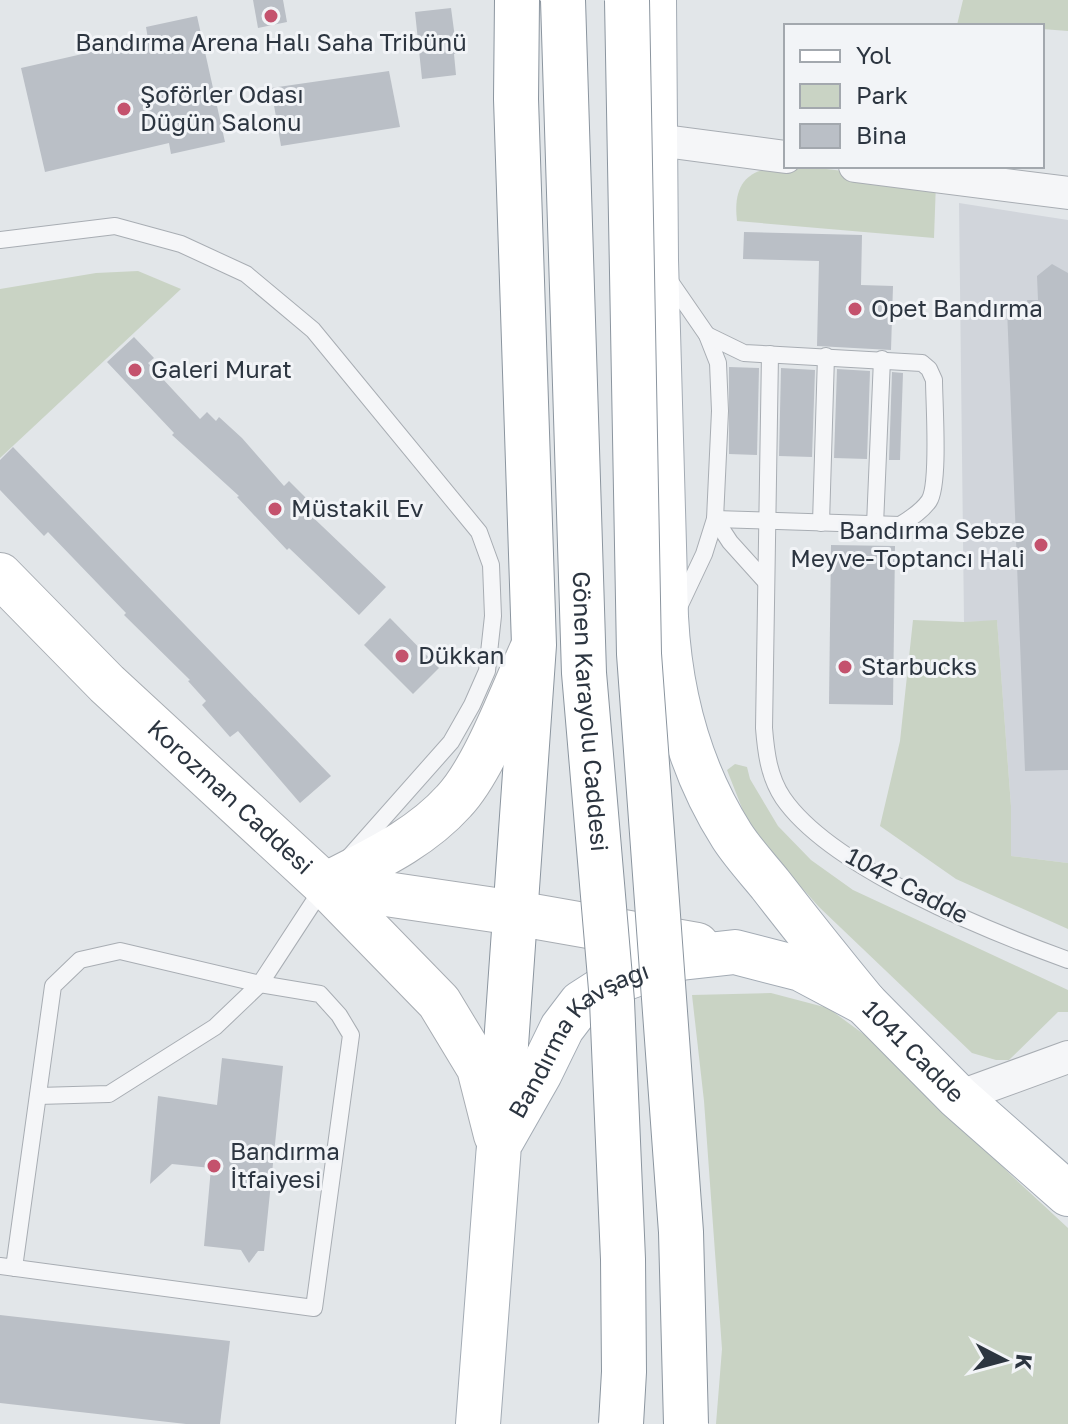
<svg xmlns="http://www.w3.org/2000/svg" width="1068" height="1424" viewBox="0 0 1068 1424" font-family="'Golos Text',sans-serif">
<rect width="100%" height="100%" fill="#e2e6e9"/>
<path fill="#d1d5db" d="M959 203 1068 220V863L1011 856V806L997 621 964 622Z"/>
<g fill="#c9d3c4">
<path d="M963 0H1068V31L1042 29V26L957 25Z"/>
<path d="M801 166 936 182 934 238 737 221C731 171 761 166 801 166Z"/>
<path d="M138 271 181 289 0 458V289L96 273Z"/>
<path d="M913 620 964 622 997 620 1011 806V856L1068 863V929L956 879 880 826 900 741Z"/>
<path d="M735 764 747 767 750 779 778 826 811 860 853 890 1068 990V1012H1058L1009 1060H996L972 1053 819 907 751 831 727 770Z"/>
<path d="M771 993 828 1008 892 1055 1011 1175 1068 1228V1424H716L722 1349 704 1101 692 995Z"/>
</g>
<g fill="#babfc6">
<path d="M253 0H283L287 22 258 28Z"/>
<path d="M451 8 457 53 454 54 456 75 422 79 415 12Z"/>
<path d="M197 16 225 142 171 154 169 143 45 172 21 68 148 39 146 27Z"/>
<path d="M389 71 400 127 281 146 271 88Z"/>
<path d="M744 232 862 235 861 285 893 286 891 350 817 346 819 261 743 259Z"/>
<path d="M1052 264 1068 273V770L1025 771 1007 308 1028 306 1027 300H1038L1037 276Z"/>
<path d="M134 337 154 358 148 363 200 419 207 412 216 421 219 417 242 438 284 486 289 481 308 500 301 506 386 587 359 615 289 548 287 550 237 497 239 496 172 435 174 433 107 362Z"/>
<path d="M729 367 759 368 757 455 729 454Z"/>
<path d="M781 368 815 370 812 457 779 456Z"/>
<path d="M837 369 870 371 867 459 834 458Z"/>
<path d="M892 372 903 373 900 460H889Z"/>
<path d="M13 447 216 657 331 776 300 803 238 731 230 737 202 705 206 701 188 681 190 680 124 615 126 613 48 532 44 536 0 490V460Z"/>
<path d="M831 545 895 546 893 705 829 704Z"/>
<path d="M390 618 439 668 413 694 364 645Z"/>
<path d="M222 1058 283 1066 264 1251H258L249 1263 241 1250 204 1246 211 1168 172 1164 150 1184 158 1096 217 1105Z"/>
<path d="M0 1315 230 1341 220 1424H186L0 1403Z"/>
</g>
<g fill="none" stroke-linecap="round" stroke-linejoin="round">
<g stroke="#a8adb3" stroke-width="18">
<g id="lane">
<path d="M0 240 115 226 181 244 246 274 313 330 479 532 491 565 493 616 487 671 472 705 451 742 350 856"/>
<path d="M667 277 707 335 718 363 720 411 715 519 730 542 766 582"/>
<path d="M770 354 764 728C766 753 769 777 783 798 831 868 988 931 1068 960"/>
<path d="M821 523 826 356"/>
<path d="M875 525 882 359"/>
<path d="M679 607 704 554 715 519 900 525C910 519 922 511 929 501 940 484 934 403 934 380L929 369 922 363 744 353 707 335"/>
<path d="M38 1096 109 1094 215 1027 260 984 324 886"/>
<path d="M0 1266 314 1308 351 1035 339 1015 320 994 260 984 120 951 80 960 53 986 14 1268"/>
</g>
</g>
<g stroke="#a8adb3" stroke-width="34">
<g id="street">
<path d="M657 140 786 157"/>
<path d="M855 166 1068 193"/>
<path d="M958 1097 1068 1057"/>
</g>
</g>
<g stroke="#a8adb3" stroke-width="46">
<g id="secondary">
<path id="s1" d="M0 575 107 684 325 885 439 1002 479 1068 496 1135"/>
<path d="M325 885 515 913 697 945"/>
<path d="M325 885C371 861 419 840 454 801 485 768 513 690 533 647"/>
</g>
</g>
<g stroke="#a3abb4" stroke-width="46">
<g id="primary">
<path d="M654 0 656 260 666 617C670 694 690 770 732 836 743 853 757 868 770 884 801 924 833 964 865 1003"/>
<path id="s2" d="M478 1424 499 1145 540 1073 562 1028 581 1003 612 983 681 958 735 952 801 969 865 1003 958 1097 1068 1194"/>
</g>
</g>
<g stroke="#8b959f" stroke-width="46">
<path id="highway" d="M499 1145 534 645 516 99 517 0"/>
</g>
<use href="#lane" stroke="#f5f6f8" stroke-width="16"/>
<use href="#street" stroke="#f5f6f8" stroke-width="32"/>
<use href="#secondary" stroke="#fff" stroke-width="44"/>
<use href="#primary" stroke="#fff" stroke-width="44"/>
<use href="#highway" stroke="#fff" stroke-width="44"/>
<g stroke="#8b959f" stroke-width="46" stroke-linecap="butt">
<g id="highway-bridge">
<path id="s3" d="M563 0 584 673 612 1001 623 1259 624 1372 621 1424"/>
<path d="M627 0 639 654 681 1232 686 1424"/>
</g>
</g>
<use href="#highway-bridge" stroke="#fff" stroke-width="44"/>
</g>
<g fill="#c4526d" stroke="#f2f4f7" stroke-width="3">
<circle cx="271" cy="16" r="8"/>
<circle cx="124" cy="109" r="8"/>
<circle cx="855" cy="309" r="8"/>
<circle cx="135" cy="370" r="8"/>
<circle cx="275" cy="509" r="8"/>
<circle cx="1041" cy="545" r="8"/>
<circle cx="402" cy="656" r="8"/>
<circle cx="845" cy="667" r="8"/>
<circle cx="214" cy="1166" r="8"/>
</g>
<g text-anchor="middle" stroke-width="6" stroke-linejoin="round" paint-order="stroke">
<g font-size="24" fill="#2c3540" stroke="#f2f4f7" text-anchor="start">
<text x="271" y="51" text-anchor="middle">Bandırma Arena Halı Saha Tribünü</text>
<text x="140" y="103">Şoförler Odası<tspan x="140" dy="28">Düğün Salonu</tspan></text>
<text x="871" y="317">Opet Bandırma</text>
<text x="151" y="378">Galeri Murat</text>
<text x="291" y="517">Müstakil Ev</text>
<text x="1025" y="539" text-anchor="end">Bandırma Sebze<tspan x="1025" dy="28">Meyve-Toptancı Hali</tspan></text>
<text x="418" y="664">Dükkan</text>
<text x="861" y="675">Starbucks</text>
<text x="230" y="1160">Bandırma<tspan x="230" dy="28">İtfaiyesi</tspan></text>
</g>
<g font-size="24" fill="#2c3540" stroke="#f2f4f7">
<text dy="8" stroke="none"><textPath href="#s3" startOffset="712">Gönen Karayolu Caddesi</textPath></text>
<text dy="8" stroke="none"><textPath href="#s1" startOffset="320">Korozman Caddesi</textPath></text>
<text transform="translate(907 886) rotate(28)" y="8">1042 Cadde</text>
<text dy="8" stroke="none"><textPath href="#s2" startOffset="416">Bandırma Kavşağı</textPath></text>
<text dy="8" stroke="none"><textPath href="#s2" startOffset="818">1041 Cadde</textPath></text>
</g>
</g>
<rect x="784" y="24" width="260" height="144" fill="#f2f4f7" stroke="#a3a8ae" stroke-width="2"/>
<rect x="800" y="50" width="40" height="12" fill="#ffffff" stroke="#a3a8ae" stroke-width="2"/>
<text x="856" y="64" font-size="24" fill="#2c3540">Yol</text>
<rect x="800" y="84" width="40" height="24" fill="#c9d3c4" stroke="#a3a8ae" stroke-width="2"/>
<text x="856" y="104" font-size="24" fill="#2c3540">Park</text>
<rect x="800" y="124" width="40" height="24" fill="#babfc6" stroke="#a3a8ae" stroke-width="2"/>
<text x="856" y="144" font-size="24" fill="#2c3540">Bina</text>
<g transform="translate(1004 1360) rotate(96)" stroke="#f2f4f7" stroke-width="6" paint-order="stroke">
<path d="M0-6L14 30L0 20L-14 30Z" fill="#2c3540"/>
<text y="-12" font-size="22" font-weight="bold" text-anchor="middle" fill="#2c3540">K</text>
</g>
</svg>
